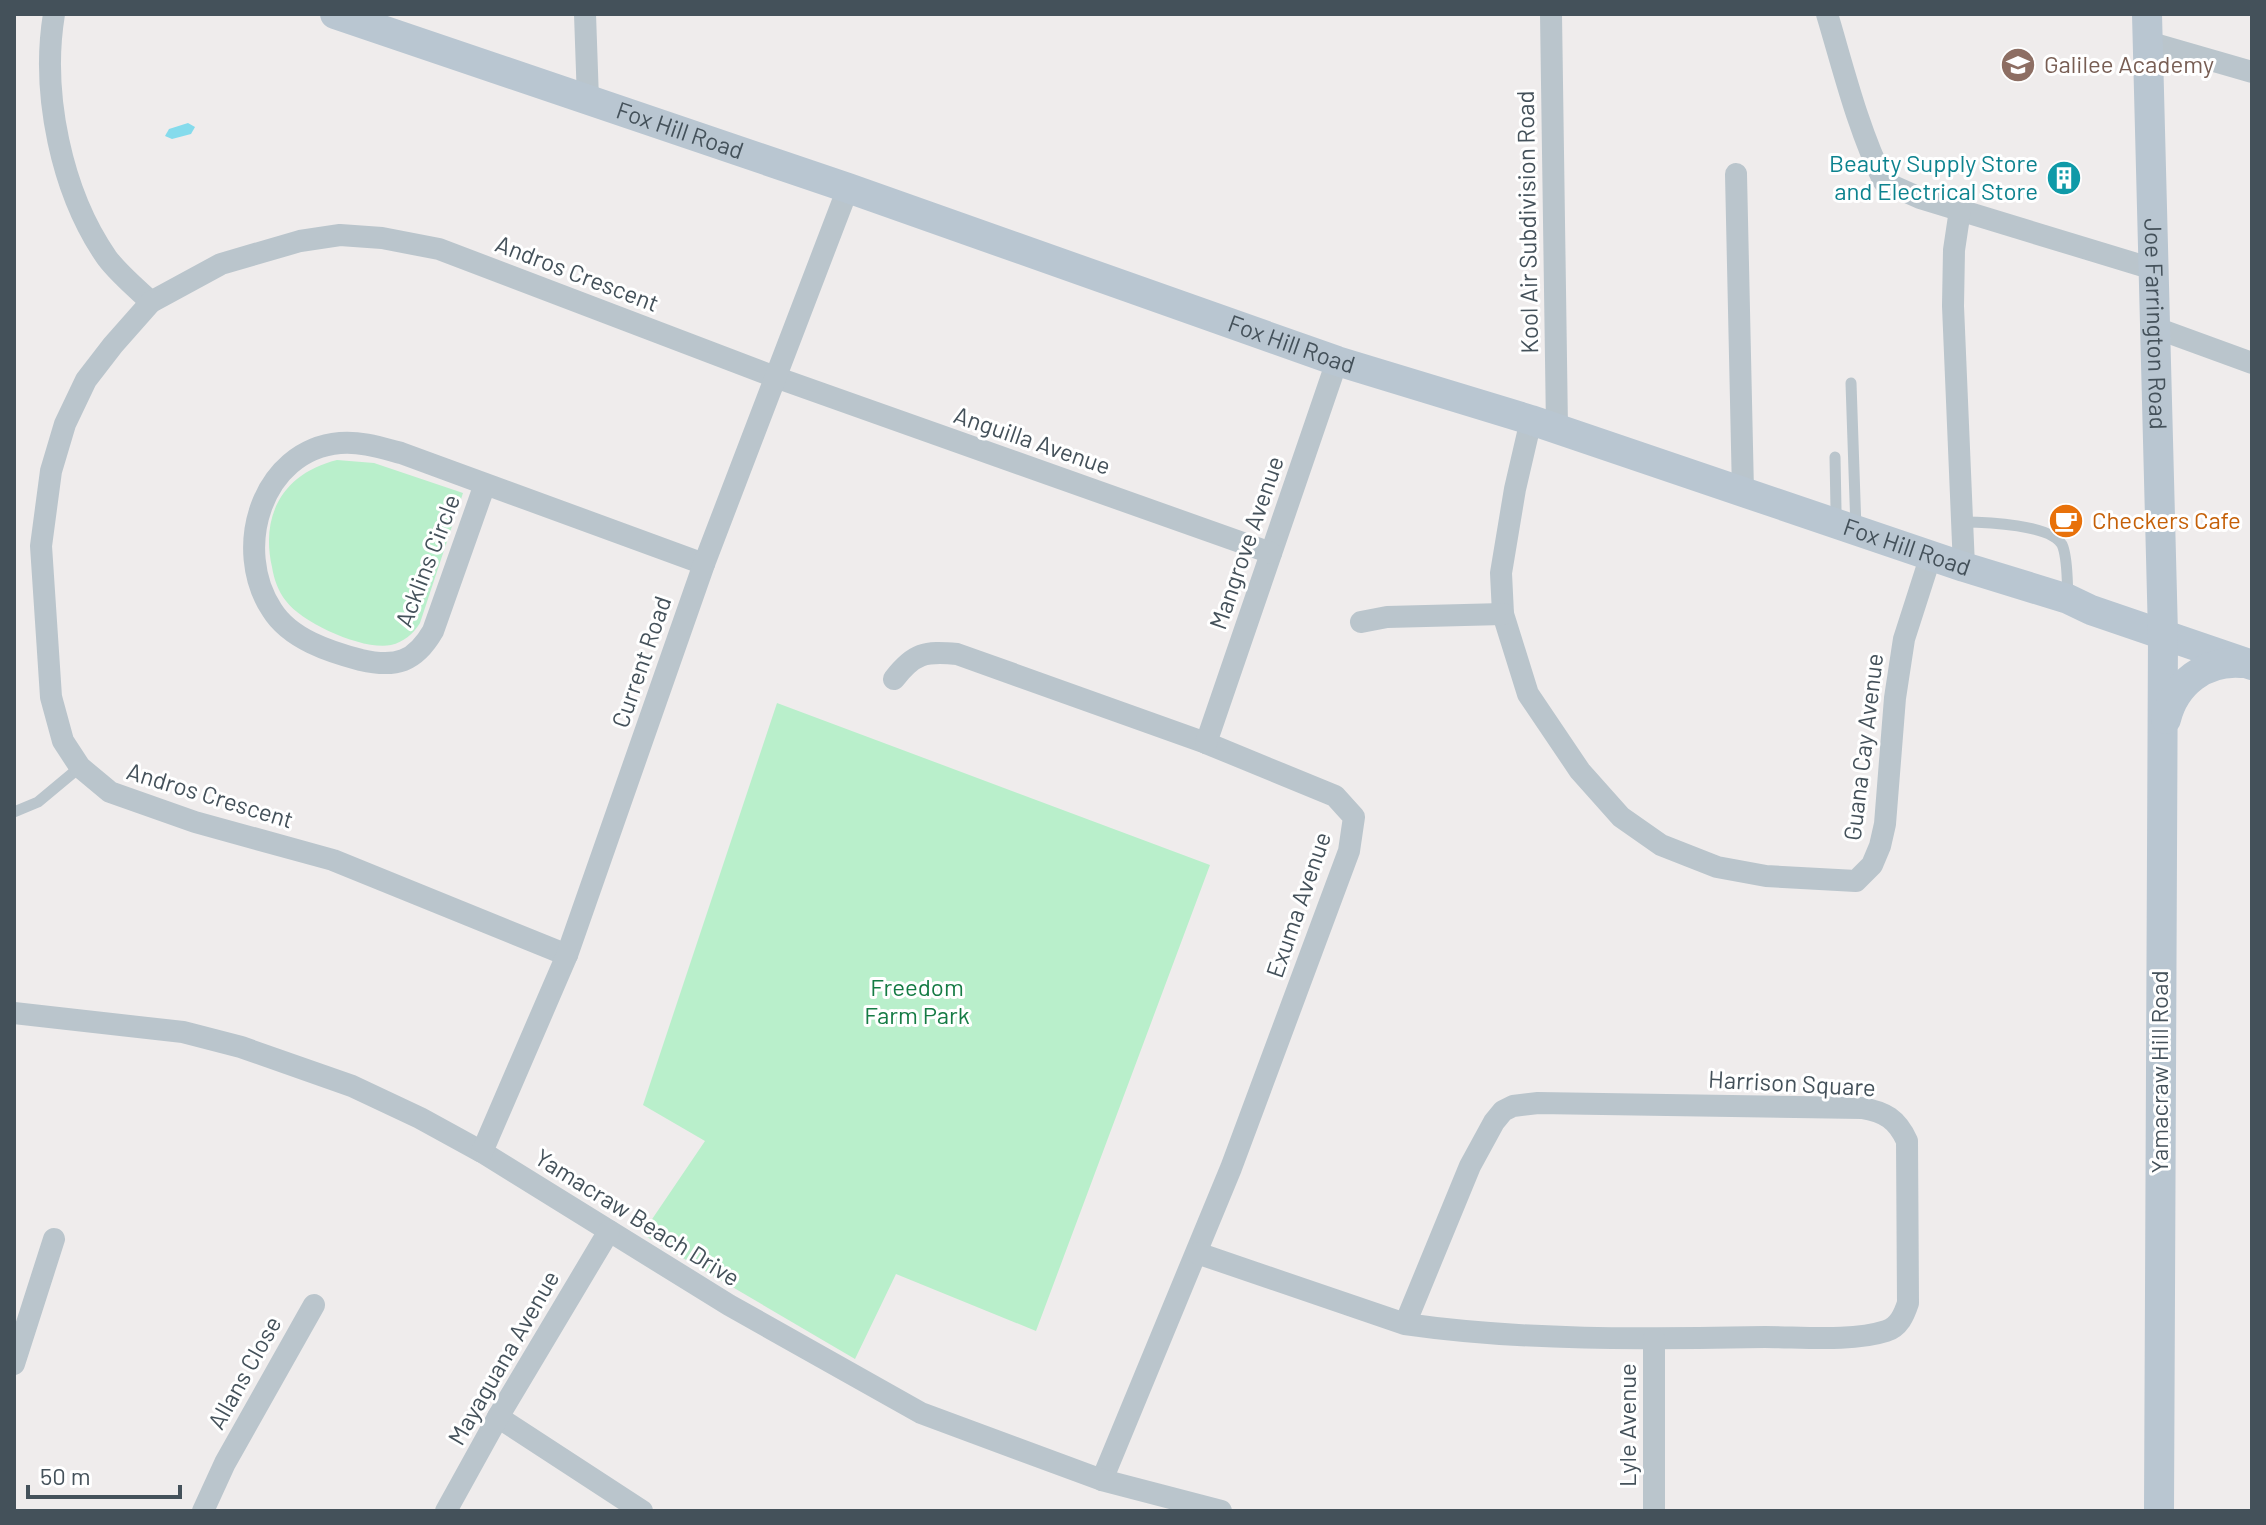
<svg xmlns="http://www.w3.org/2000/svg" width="2266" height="1525" viewBox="0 0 2266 1525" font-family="Barlow,sans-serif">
<rect width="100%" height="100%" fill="#efecec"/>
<g fill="#b9efcb">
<path d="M337 460 374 463 463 493 420 623C413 634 404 642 391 645 364 651 302 623 286 601 278 591 274 579 272 567 260 514 284 473 337 460Z"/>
<path d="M777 703 1210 865 1036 1331 896 1274 855 1359 642 1234 705 1141 643 1105Z"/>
</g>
<path fill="#85dbec" d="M188 123 195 127 191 134 172 139 165 136 169 129Z"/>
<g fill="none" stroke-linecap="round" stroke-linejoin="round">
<g stroke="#bac5cc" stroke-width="11">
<path d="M1851 383 1856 529"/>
<path d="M1833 520 1836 509 1835 457"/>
<path d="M1962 522C1983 522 2055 524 2063 547 2068 562 2067 583 2068 598"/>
<path d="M14 812 38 802 80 767"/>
</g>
<g stroke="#bac5cc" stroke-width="22">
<path d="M54 14C41 93 61 192 107 258 119 274 136 288 151 302"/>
<path d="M585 14 588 100"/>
<path d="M1551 14 1557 428"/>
<path d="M1827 14C1844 71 1858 129 1884 182L1920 198 2153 269"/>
<path d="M2148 42 2252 72"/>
<path d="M1736 174 1743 492"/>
<path d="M1960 210 1954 250 1953 306 1964 567"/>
<path d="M2156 328 2252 363"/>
<path d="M1531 420 1515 489 1501 573 1503 614 1528 694 1580 771 1621 817 1661 845 1717 867 1766 876 1856 881 1872 865 1880 846 1885 824 1895 698 1904 639 1931 555"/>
<path d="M485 484 433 631C415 662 396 668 361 660 330 652 290 639 272 610 232 550 261 450 340 443 360 441 382 448 401 453L704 564"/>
<path d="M1361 622 1387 617 1503 614"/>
<path d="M894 679C914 653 925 651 957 654L1206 743 1335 796 1354 817 1349 851 1231 1168 1102 1480"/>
<path d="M1206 743 1337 361"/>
<path d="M567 955 333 860 195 822 110 792 80 767 63 741 51 697 41 546 51 471 65 424 86 380 113 345 151 302 221 264 300 241 340 235 382 238 439 249 775 377 1271 553"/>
<path d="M14 1013 183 1032 241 1047 352 1086 420 1118 482 1152 729 1305 921 1413 1102 1480 1221 1511"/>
<path d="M482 1152 567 955 704 564 848 188"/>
<path d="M1197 1253 1405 1324 1470 1166 1494 1122 1503 1111 1513 1106 1538 1103 1862 1108C1885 1112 1897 1119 1907 1141L1908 1303C1904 1315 1899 1327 1886 1331 1852 1342 1801 1337 1765 1337 1645 1339 1523 1341 1405 1324"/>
<path d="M1654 1339V1511"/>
<path d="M14 1364 54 1239"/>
<path d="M498 1417 642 1511"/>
<path d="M203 1511 225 1463 314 1305"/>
<path d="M446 1511 498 1417 609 1231"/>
</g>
<g stroke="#b9c6d1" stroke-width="30">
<path id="s1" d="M335 14 848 188 1337 361 1531 420 1964 567 2068 599 2091 610 2252 665"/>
<path id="s2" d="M2147 14 2163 634 2159 1511"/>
<path d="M2166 719C2175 683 2205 660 2242 663"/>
</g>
</g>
<defs>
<g id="school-disc" transform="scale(1.8)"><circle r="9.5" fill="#8d6e63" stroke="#fff"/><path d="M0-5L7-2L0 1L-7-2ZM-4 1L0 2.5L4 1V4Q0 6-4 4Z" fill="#fff"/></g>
<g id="building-disc" transform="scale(1.8)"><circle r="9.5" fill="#0f9aa8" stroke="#fff"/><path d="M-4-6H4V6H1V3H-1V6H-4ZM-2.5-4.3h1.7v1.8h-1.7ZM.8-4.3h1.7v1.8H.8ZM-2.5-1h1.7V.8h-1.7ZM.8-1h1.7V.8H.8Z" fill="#fff"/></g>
<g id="cafe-disc" transform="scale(1.8)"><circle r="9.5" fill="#e8710a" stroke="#fff"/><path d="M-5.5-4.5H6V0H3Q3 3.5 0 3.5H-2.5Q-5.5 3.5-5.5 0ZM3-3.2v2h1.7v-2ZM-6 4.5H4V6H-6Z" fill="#fff"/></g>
</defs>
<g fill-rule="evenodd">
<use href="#school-disc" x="2018" y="65"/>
<use href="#building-disc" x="2064" y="178"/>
<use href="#cafe-disc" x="2066" y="521"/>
</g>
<g text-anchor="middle" stroke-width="6" stroke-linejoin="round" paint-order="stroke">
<g font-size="24" fill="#785e54" stroke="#fff" text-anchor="start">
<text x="2044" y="73">Galilee Academy</text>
</g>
<g font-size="24" fill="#44515a" stroke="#fff">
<text dy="8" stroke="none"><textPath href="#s1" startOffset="364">Fox Hill Road</textPath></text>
<text transform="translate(1528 222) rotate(-91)" y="8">Kool Air Subdivision Road</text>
<text transform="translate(577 274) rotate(21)" y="8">Andros Crescent</text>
<text dy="8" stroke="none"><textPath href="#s2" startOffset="310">Joe Farrington Road</textPath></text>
<text dy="8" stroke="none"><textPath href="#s1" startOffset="1012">Fox Hill Road</textPath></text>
<text transform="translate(1032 441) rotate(19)" y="8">Anguilla Avenue</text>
<text transform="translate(1247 543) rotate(-71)" y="8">Mangrove Avenue</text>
<text dy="8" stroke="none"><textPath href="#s1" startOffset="1660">Fox Hill Road</textPath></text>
<text transform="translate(428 561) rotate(-69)" y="8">Acklins Circle</text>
<text transform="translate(642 662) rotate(-71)" y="8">Current Road</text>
<text transform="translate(1864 747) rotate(-83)" y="8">Guana Cay Avenue</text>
<text transform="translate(210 796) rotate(17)" y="8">Andros Crescent</text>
<text transform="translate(1299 905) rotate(-71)" y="8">Exuma Avenue</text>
<text transform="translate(2160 1072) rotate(-90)" y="8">Yamacraw Hill Road</text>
<text transform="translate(1792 1084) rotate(3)" y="8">Harrison Square</text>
<text transform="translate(637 1218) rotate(32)" y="8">Yamacraw Beach Drive</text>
<text transform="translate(504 1358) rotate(-60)" y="8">Mayaguana Avenue</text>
<text transform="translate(245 1373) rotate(-61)" y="8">Allans Close</text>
<text transform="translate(1628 1425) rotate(-90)" y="8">Lyle Avenue</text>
</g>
<g font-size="24" fill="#0d838f" stroke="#fff" text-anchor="end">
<text x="2038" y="172">Beauty Supply Store<tspan x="2038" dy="28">and Electrical Store</tspan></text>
</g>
<g font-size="24" fill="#c56008" stroke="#fff" text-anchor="start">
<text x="2092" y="529">Checkers Cafe</text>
</g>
<g font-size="24" fill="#157b44" stroke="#fff">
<text x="917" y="996">Freedom<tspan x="917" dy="28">Farm Park</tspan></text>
</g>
</g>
<rect width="2266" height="1525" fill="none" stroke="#44515a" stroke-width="32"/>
<path d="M28 1485v12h152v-12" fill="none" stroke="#44515a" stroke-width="4"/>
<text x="40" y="1485" font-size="24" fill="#44515a" stroke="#ffffff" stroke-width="6" paint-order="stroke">50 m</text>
</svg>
